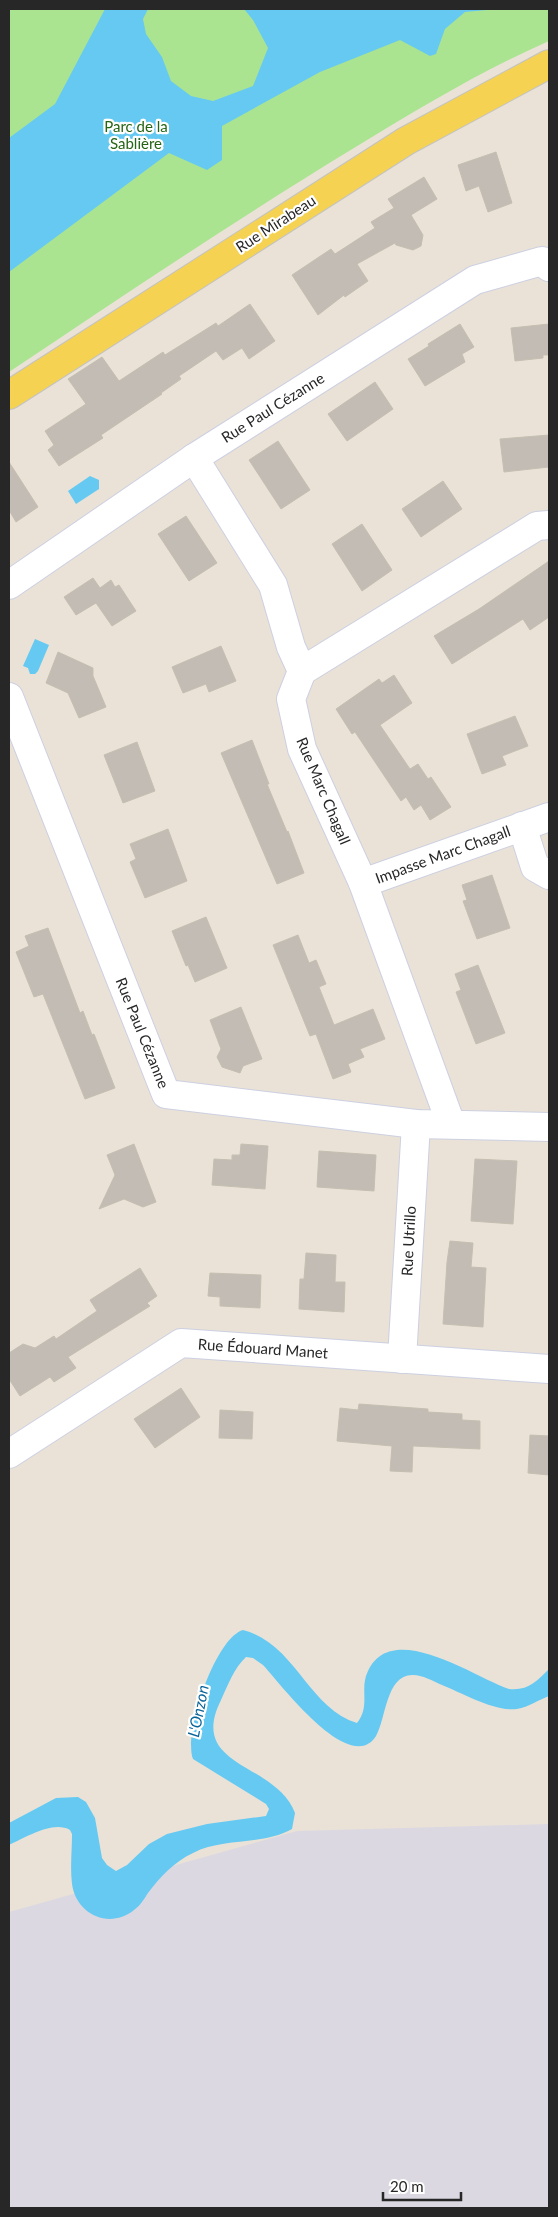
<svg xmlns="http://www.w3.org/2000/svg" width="558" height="2217" viewBox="0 0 558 2217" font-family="Lato,sans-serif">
<rect width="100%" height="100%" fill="#eae2d7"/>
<path fill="#dbd8e2" d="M549 1824V2208H9V1912L297 1831Z"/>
<path fill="#abe491" d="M9 9H549V41C481 71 418 109 354 148 237 219 123 296 9 372Z"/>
<g fill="#65c9f2">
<path d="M105 9H148L143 19 146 34 162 57 171 81 191 96 213 101 253 86 268 48 253 20 244 9H498L465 12 445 29 436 54 430 56 400 40 320 72 222 126V160L207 170 169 153 9 272V138L55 104Z"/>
<path d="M90 476 99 480V489L76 504 68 491Z"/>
<path d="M35 639 49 645 38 671 35 674H30L28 668 23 666Z"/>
<path d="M243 1630C295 1643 308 1708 357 1723 371 1705 359 1689 368 1671 392 1619 474 1677 509 1689 528 1691 537 1681 549 1669V1696C538 1700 529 1707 517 1709 495 1712 462 1693 442 1685 433 1681 422 1675 413 1675 386 1674 386 1719 376 1736 350 1777 280 1683 263 1665L253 1658 246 1657C234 1668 228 1685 221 1700 187 1768 276 1762 295 1813L292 1829C262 1846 224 1837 193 1853 174 1862 161 1876 148 1893 144 1899 140 1906 134 1910 109 1930 76 1914 72 1884 70 1868 72 1850 72 1834L70 1830C53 1820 25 1838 9 1845V1823L56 1798 78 1797 86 1802 95 1818 102 1858 107 1865 116 1871 127 1865 149 1844 167 1834 207 1824 266 1816 269 1809 266 1804 193 1759C183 1734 215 1638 243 1630Z"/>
</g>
<g fill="#c2bcb4" stroke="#c5bfb1">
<path d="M496 152 512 203 488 212 479 186 466 191 458 165Z"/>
<path d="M424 177 437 199 411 215 423 235 421 246 413 250 396 245 395 243 357 264 368 281 345 297 344 295 318 315 292 275 331 249 335 254 375 228 371 222 394 208 388 199Z"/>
<path d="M250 304 275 341 249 359 242 348 223 360 216 351 179 376 181 379 161 393 162 394 101 435 103 438 59 466 48 450 54 445 45 431 86 404 68 379 102 357 119 381 163 352 165 355 216 323 218 326Z"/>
<path d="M460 324 474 347 462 354 465 362 425 386 408 359 429 346 428 344Z"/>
<path d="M549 324V355H543V358L515 361 511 328Z"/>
<path d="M375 382 393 409 347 441 328 414Z"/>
<path d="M549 435V467L504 472 500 439Z"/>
<path d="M278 441 310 490 281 509 249 460Z"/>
<path d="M9 462 38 507 16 522 9 510Z"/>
<path d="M443 481 462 509 421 537 402 509Z"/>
<path d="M186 516 217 563 189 581 158 534Z"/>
<path d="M362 524 392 570 362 591 332 544Z"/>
<path d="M549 561V617L530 630 523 619 452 664 434 636 479 609Z"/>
<path d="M93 578 100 588 111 580 115 587 119 585 136 611 112 626 96 603 76 615 64 597Z"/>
<path d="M221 646 236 681 209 692 206 684 183 693 172 667Z"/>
<path d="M58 652 93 668V676L106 707 79 718 68 693 46 683Z"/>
<path d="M394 675 412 703 380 725 410 769 418 764 428 779 431 777 451 807 430 820 421 805 414 810 406 797 401 801 355 732 352 734 336 709 379 679 382 683Z"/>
<path d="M515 716 528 746 502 756 506 765 482 774 467 734Z"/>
<path d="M252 740 269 784H267L287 832 288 831 304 873 277 884 221 753Z"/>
<path d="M137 742 155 791 123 803 104 755Z"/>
<path d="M168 829 187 881 145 898 130 862 136 859 130 844Z"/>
<path d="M492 875 510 928 477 939 463 901 467 900 462 885Z"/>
<path d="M206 917 227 968 195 982 188 965 186 966 172 931Z"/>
<path d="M48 928 80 1013 83 1011 92 1035 94 1034 115 1088 85 1099 43 994 34 997 16 952 29 946 25 936Z"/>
<path d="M298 935 309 963 316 960 326 984 319 987 334 1025 373 1009 385 1039 360 1049 364 1057 348 1064 351 1072 333 1079 316 1034 310 1036 273 945Z"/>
<path d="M478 965 505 1033 476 1044 456 992 461 990 455 974Z"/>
<path d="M241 1007 262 1059 243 1066 240 1073 222 1067 217 1057 221 1049 210 1020Z"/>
<path d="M134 1144 156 1202 143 1207 124 1199 99 1209 115 1175 107 1155Z"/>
<path d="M241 1144 268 1146 265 1189 212 1185 214 1159 232 1160V1155H240Z"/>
<path d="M319 1151 376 1155 374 1191 317 1187Z"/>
<path d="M475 1159 517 1161 513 1224 471 1221Z"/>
<path d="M450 1241 473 1243 471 1267 486 1268 483 1327 443 1324 447 1262Z"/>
<path d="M306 1253 336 1255 335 1282H345L344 1312 299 1309 300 1279H304Z"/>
<path d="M140 1268 157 1296 147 1303 150 1306 68 1357 76 1368 54 1382 50 1377 20 1396 9 1379V1353L23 1344 35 1348 54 1336 56 1339 97 1311 90 1300Z"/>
<path d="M210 1273 261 1275 260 1308 220 1306V1297L208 1296Z"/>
<path d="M181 1388 200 1417 155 1448 134 1419Z"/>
<path d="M359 1404 428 1409V1412L462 1414V1420L480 1421V1449L413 1446 412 1472 390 1471 392 1446 337 1441 340 1408 358 1410Z"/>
<path d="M220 1410 253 1412 252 1439 219 1438Z"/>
<path d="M530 1435 549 1436V1475L528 1473Z"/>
</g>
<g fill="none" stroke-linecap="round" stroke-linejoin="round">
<g stroke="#ccd0e1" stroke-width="30">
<g id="minor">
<path d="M194 458 273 585 291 647 302 671"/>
<path d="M9 585 194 458 475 280 542 261 549 267"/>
<path d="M9 697 166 1094 416 1124 549 1127"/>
<path d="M522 826 535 867 549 875"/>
<path d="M363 883 549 817"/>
<path d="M451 1124 363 883 302 749 291 699 302 671 537 526 549 525"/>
<path d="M402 1359 416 1124"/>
<path d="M9 1454 181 1343 549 1369"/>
</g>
</g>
<g stroke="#c3c3c3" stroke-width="30">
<path id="major" d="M9 395 406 141 549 64"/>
</g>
<use href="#minor" stroke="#fff" stroke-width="28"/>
<use href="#major" stroke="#f5d252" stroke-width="28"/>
</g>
<g text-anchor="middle" stroke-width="4.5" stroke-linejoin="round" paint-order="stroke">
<g font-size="15" fill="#256416" stroke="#fff">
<text x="136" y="132">Parc de la<tspan x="136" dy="17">Sablière</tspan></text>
</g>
<g font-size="15" fill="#272727" stroke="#fff">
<text transform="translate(276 224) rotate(-33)" y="5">Rue Mirabeau</text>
<text transform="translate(273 408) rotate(-32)" y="5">Rue Paul Cézanne</text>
<text transform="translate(323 791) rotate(67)" y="5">Rue Marc Chagall</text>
<text transform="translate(443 855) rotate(-20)" y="5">Impasse Marc Chagall</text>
<text transform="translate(142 1033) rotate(68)" y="5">Rue Paul Cézanne</text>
<text transform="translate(409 1241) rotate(-87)" y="5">Rue Utrillo</text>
<text transform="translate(263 1349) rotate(4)" y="5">Rue Édouard Manet</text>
</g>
<g font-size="16" font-style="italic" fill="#096499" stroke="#fff">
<text transform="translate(198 1711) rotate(-79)" y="6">L'Onzon</text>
</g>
</g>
<rect width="558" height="2217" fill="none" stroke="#272727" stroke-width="20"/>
<path d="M383 2192v8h78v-8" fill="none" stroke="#272727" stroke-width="2.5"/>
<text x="390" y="2192" font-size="15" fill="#272727" stroke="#ffffff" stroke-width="4" paint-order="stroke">20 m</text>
</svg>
